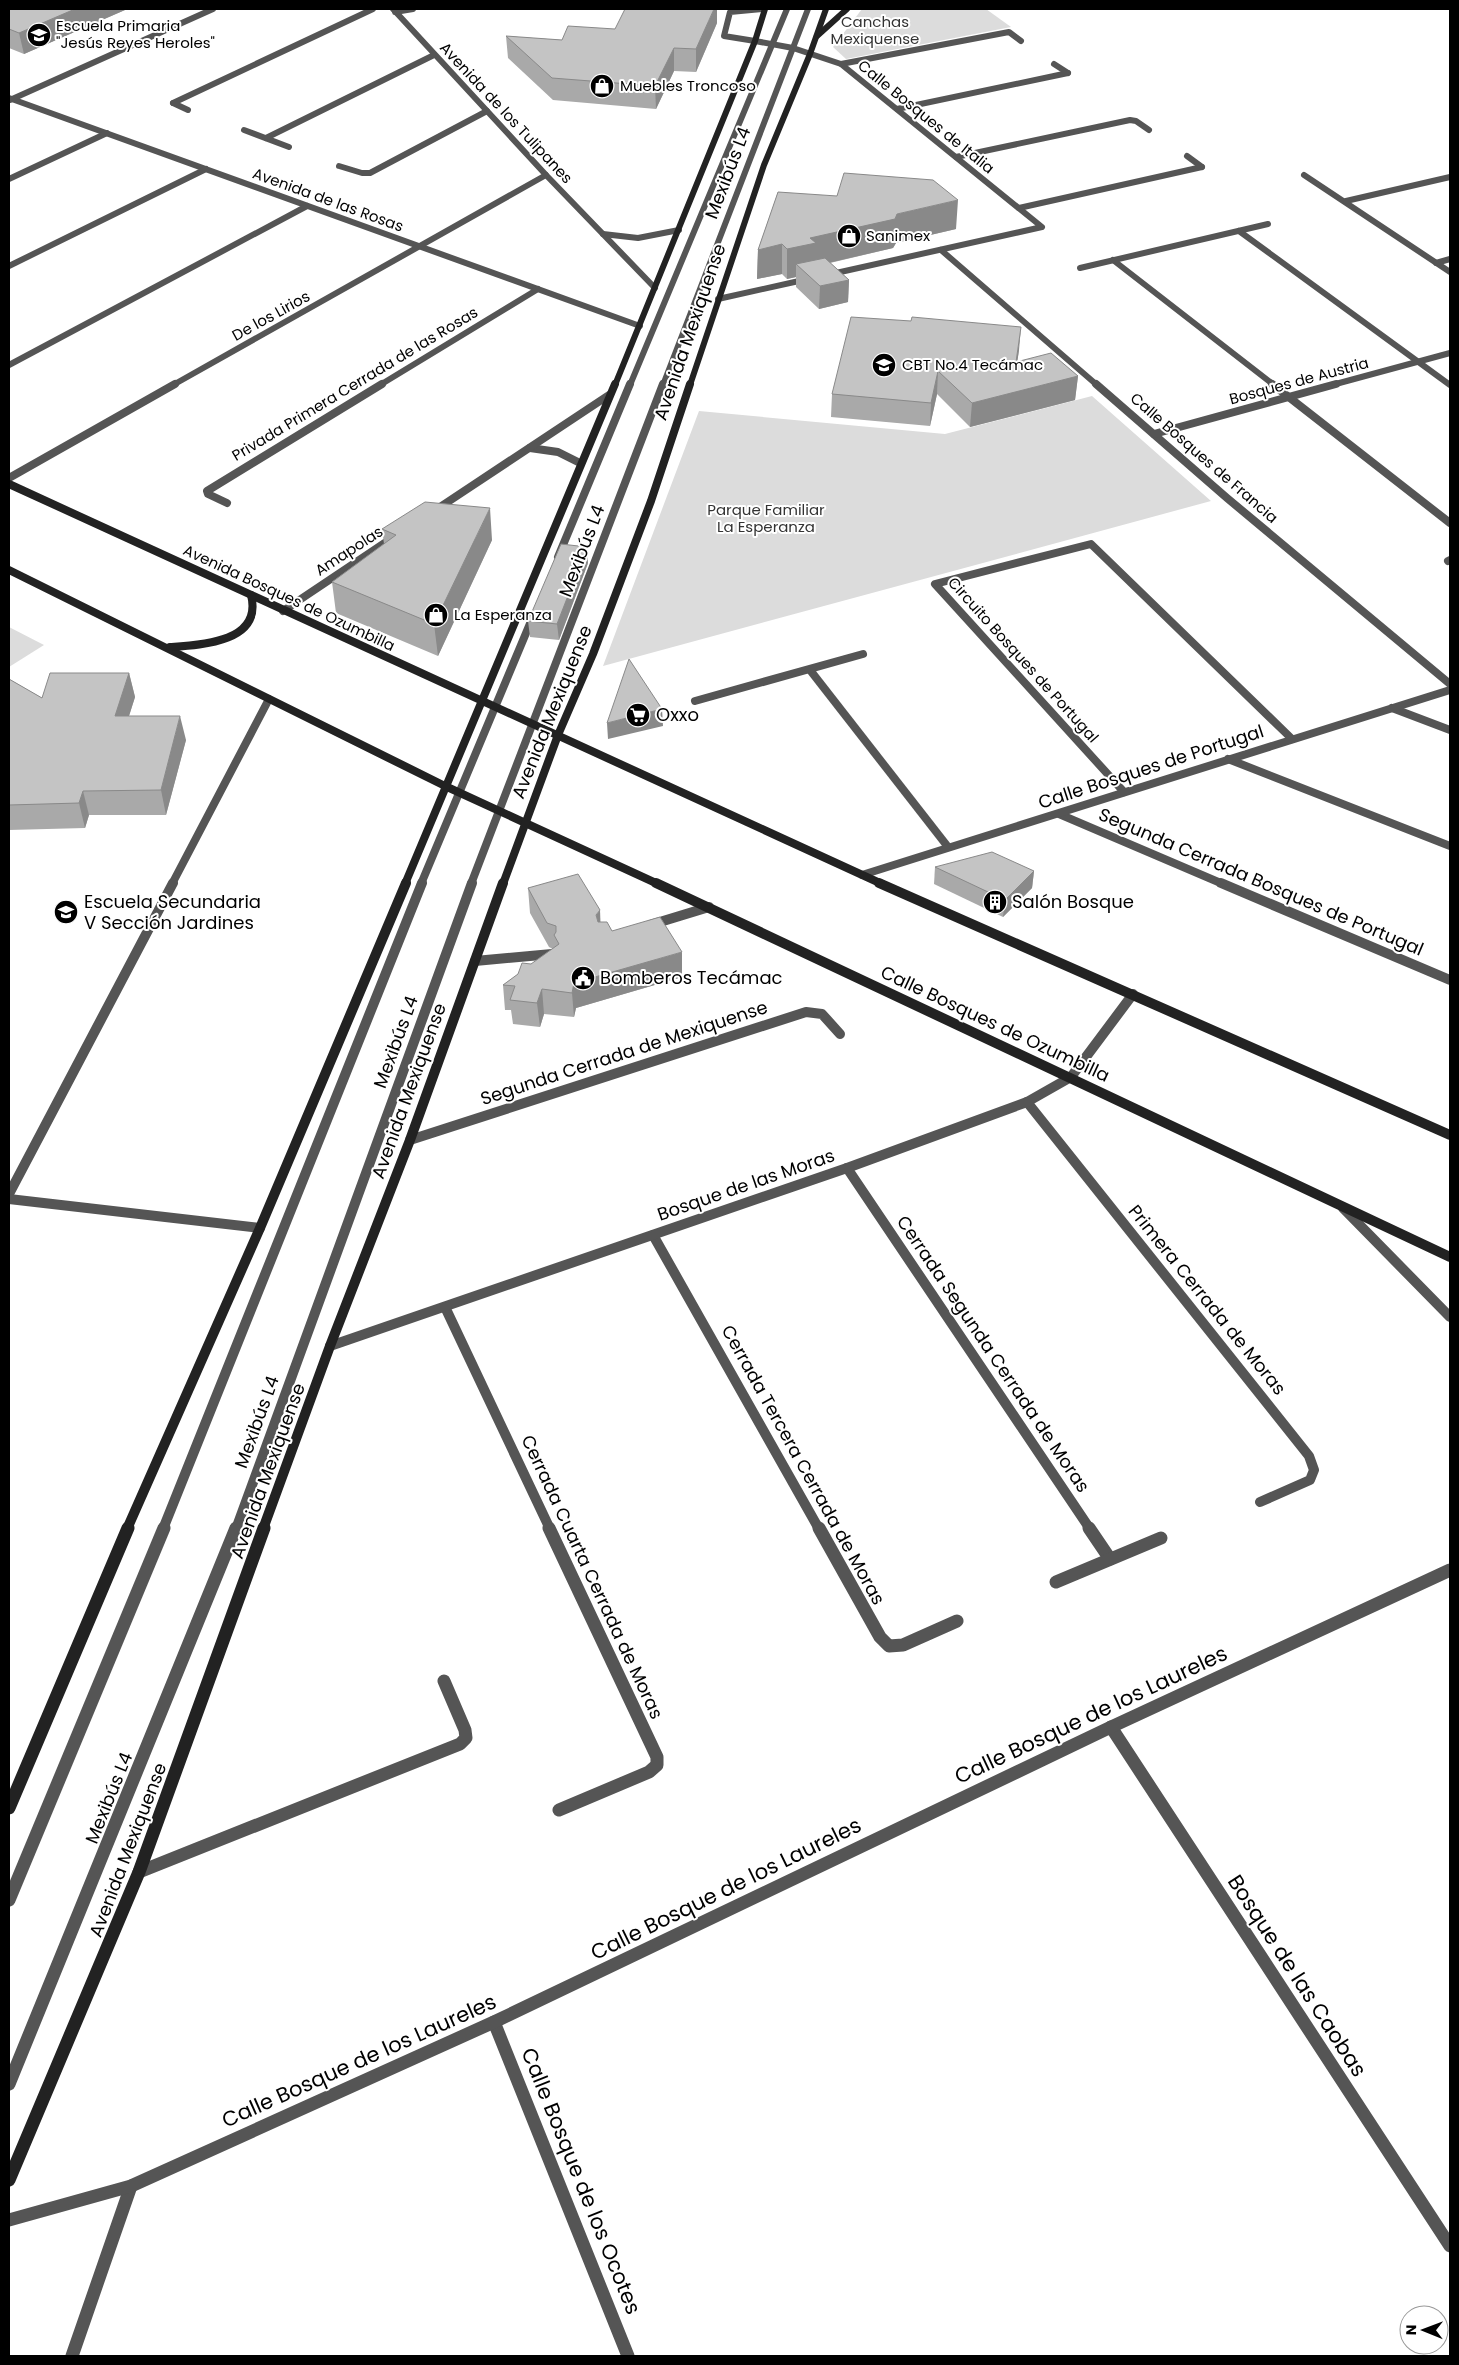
<svg xmlns="http://www.w3.org/2000/svg" width="1459" height="2365" viewBox="0 0 1459 2365" font-family="Poppins,sans-serif">
<rect width="100%" height="100%" fill="#fff"/>
<g fill="#dcdcdc">
<path d="M862 9H986L1011 27 846 59 833 47Z"/>
<path d="M1092 396 1211 501 603 666 699 411 945 434Z"/>
<path d="M9 627 44 645 9 667Z"/>
</g>
<g fill="none" stroke-linecap="round" stroke-linejoin="round">
<g stroke="#555" stroke-width="6">
<path d="M755 41 724 36 730 12 762 9"/>
<path d="M630 385 787 9"/>
<path d="M663 385 808 9"/>
</g>
<g stroke="#555" stroke-width="8">
<path d="M558 557 630 384"/>
<path d="M421 884 534 614"/>
<path d="M471 884 663 384"/>
</g>
<g stroke="#555" stroke-width="10">
<path d="M650 925 709 907"/>
<path d="M475 961 552 954"/>
<path d="M163 1529 422 883"/>
<path d="M236 1529 472 883"/>
</g>
<g stroke="#555" stroke-width="13">
<path d="M9 1900 164 1528"/>
<path d="M9 2084 236 1528"/>
<path d="M72 2356 131 2186"/>
</g>
<g stroke="#555" stroke-width="6">
<path d="M393 9 546 175 655 288"/>
<path d="M395 12 413 9"/>
<path d="M755 41 793 48 841 64 1042 227 827 275"/>
<path d="M841 64 1009 32 1021 41"/>
<path d="M1054 64 1068 73"/>
<path d="M9 98 640 326"/>
<path d="M10 100 213 9"/>
<path d="M173 103 373 9"/>
<path d="M173 103 188 110"/>
<path d="M897 109 1068 73"/>
<path d="M244 130 289 147"/>
<path d="M266 138 434 55"/>
<path d="M1187 156 1202 167"/>
<path d="M956 157 1130 120 1136 121 1149 130"/>
<path d="M339 166 362 173H370L487 111"/>
<path d="M1304 175 1450 272"/>
<path d="M9 179 107 133"/>
<path d="M1346 201 1450 177"/>
<path d="M1019 208 1202 167"/>
<path d="M1239 231 1450 385"/>
<path d="M603 234 638 238 679 230"/>
<path d="M941 250 1097 385"/>
<path d="M1113 260 1274 385"/>
<path d="M1436 263 1450 259"/>
<path d="M9 266 206 169"/>
<path d="M1080 268 1268 224"/>
<path d="M718 299 808 279"/>
<path d="M9 365 307 206"/>
<path d="M173 385 546 175"/>
<path d="M380 385 538 289"/>
<path d="M1332 385 1450 353"/>
</g>
<g stroke="#555" stroke-width="8">
<path d="M1096 384 1227 498 1450 684"/>
<path d="M1272 384 1450 523"/>
<path d="M1154 434 1336 384"/>
<path d="M530 448 558 452 580 463"/>
<path d="M9 478 175 384"/>
<path d="M227 503 208 494 207 491 382 384"/>
<path d="M434 511 609 395"/>
<path d="M1448 561 1450 560"/>
<path d="M283 611 392 538"/>
<path d="M810 670 948 847"/>
<path d="M695 701 863 654"/>
<path d="M1392 708 1450 730"/>
<path d="M1228 759 1450 846"/>
<path d="M1124 792 935 584 1091 544 1292 739"/>
<path d="M1059 814 1223 884"/>
<path d="M172 884 269 699"/>
</g>
<g stroke="#555" stroke-width="10">
<path d="M1221 883 1450 980"/>
<path d="M1027 1102 1309 1456 1314 1470 1310 1480 1260 1502"/>
<path d="M410 1140 806 1012 822 1014 840 1034"/>
<path d="M847 1168 1090 1529"/>
<path d="M9 1194 173 883"/>
<path d="M9 1199 260 1228"/>
<path d="M1343 1208 1450 1317"/>
<path d="M653 1235 819 1529"/>
<path d="M445 1307 550 1529"/>
<path d="M330 1346 847 1168 1027 1102 1071 1077 1133 994"/>
</g>
<g stroke="#555" stroke-width="13">
<path d="M549 1528 657 1757V1765L649 1772 559 1810"/>
<path d="M819 1528 880 1637 889 1646 903 1645 957 1621"/>
<path d="M1089 1528 1110 1559"/>
<path d="M1056 1582 1161 1538"/>
<path d="M1111 1727 1450 2246"/>
<path d="M139 1872 460 1744 466 1738 465 1730 444 1681"/>
<path d="M494 2022 628 2356"/>
<path d="M9 2220 131 2186 494 2022 1111 1727 1450 1570"/>
</g>
<path stroke="#555" stroke-width="8" d="M862 875 1450 690"/>
<g stroke="#222" stroke-width="6">
<path d="M817 36 847 9"/>
<path d="M615 385 755 41 765 9"/>
<path d="M690 385 764 165 810 54 826 9"/>
</g>
<g stroke="#222" stroke-width="8">
<path d="M9 484 882 884"/>
<path d="M9 570 445 786 658 884"/>
<path d="M170 647C202 645 263 642 251 595"/>
<path d="M405 884 615 384"/>
<path d="M503 884 558 735 593 654 651 501 690 384"/>
</g>
<g stroke="#222" stroke-width="10">
<path d="M656 883 1450 1257"/>
<path d="M879 883 1450 1135"/>
<path d="M127 1529 260 1228 406 883"/>
<path d="M263 1529 330 1346 410 1140 503 883"/>
</g>
<g stroke="#222" stroke-width="13">
<path d="M9 1808 128 1528"/>
<path d="M9 2180 139 1872 264 1528"/>
</g>
</g>
<g fill="#a9a9a9">
<path d="M9 9 125 10 24 54 9 48Z"/>
<path d="M717 23 696 72 674 71 656 109 553 100 508 58 506 36 562 40 615 29Z"/>
<path d="M778 192 956 229 896 243 893 248 830 263 849 280 848 302 819 309 796 287V277L787 279 782 274 757 279 758 250Z"/>
<path d="M1019 350 1017 362 1078 376 1075 400 970 427 937 394 930 426 831 417 832 394Z"/>
<path d="M382 529 492 540 438 656 336 613 332 582 384 544Z"/>
<path d="M588 563 559 640 530 637 528 621Z"/>
<path d="M129 673 135 697 129 716 186 740 166 815H89L85 828 9 830V679L42 698Z"/>
<path d="M935 867 1034 871 1032 888 1003 917 934 884Z"/>
<path d="M528 888 600 922 612 931 682 977 576 1008 574 1017 544 1014 540 1027 513 1024 511 1010H505L503 985 553 949 549 947 530 913Z"/>
</g>
<g fill="#898989">
<path d="M75 9H124L125 10 24 54 19 33Z"/>
<path d="M714 9H717V23L696 72V49Z"/>
<path d="M674 48V71L656 109 655 86Z"/>
<path d="M958 200 956 229 896 243 893 248 815 266 796 264V277L787 279V249L810 238 897 214Z"/>
<path d="M782 244V274L757 279 758 250Z"/>
<path d="M849 280 848 302 819 309 820 286Z"/>
<path d="M1021 327 1019 350 1014 385 1016 362Z"/>
<path d="M938 371 937 394 930 426 931 403Z"/>
<path d="M1078 376 1075 400 970 427 972 403Z"/>
<path d="M490 508 492 540 438 656 434 624Z"/>
<path d="M587 547 588 563 559 640 557 624Z"/>
<path d="M129 673 135 697 121 741 115 716Z"/>
<path d="M662 709 663 726 608 739 607 723Z"/>
<path d="M180 716 186 740 166 815 161 790Z"/>
<path d="M83 791 89 815 85 828 79 803Z"/>
<path d="M1034 871 1032 888 1003 917 1005 900Z"/>
<path d="M600 910 601 935 596 915Z"/>
<path d="M682 952V977L576 1008 574 1017 572 993 574 983Z"/>
<path d="M542 989 544 1014 540 1027 537 1003Z"/>
</g>
<g fill="#c4c4c4" stroke="#898989">
<path d="M9 9H75L19 33 9 29Z"/>
<path d="M625 9H714L696 49 674 48 655 86 552 78 506 36 562 40 568 26 615 29Z"/>
<path d="M844 173 933 180 958 200 897 214 895 219 810 238 816 243 787 249 782 244 758 250 778 192 837 196Z"/>
<path d="M825 258 849 280 820 286 796 264Z"/>
<path d="M851 317 911 321 912 317 1021 327 1016 362 1051 353 1078 376 972 403 938 371 931 403 832 394Z"/>
<path d="M425 502 490 508 434 624 332 582 396 535 382 529Z"/>
<path d="M561 544 587 547 557 624 528 621Z"/>
<path d="M629 659 662 709 607 723Z"/>
<path d="M50 673H129L115 716H180L161 790 83 791 79 803 9 805V679L42 698Z"/>
<path d="M992 852 1034 871 1005 900 935 867Z"/>
<path d="M578 874 600 910 596 915 598 922H607L612 931 660 917 682 952 574 983 572 993 542 989 537 1003 510 1000 515 986 503 985 518 974 522 963 531 964 559 944 554 935 556 932V926L547 923 528 888Z"/>
</g>
<defs>
<g id="school-disc" transform="scale(1.25)"><circle r="9.5" fill="#000" stroke="#fff"/><path d="M0-5L7-2L0 1L-7-2ZM-4 1L0 2.5L4 1V4Q0 6-4 4Z" fill="#fff"/></g>
<g id="shop-disc" transform="scale(1.25)"><circle r="9.5" fill="#000" stroke="#fff"/><path d="M-5-2.5h2.3a2.7 3.5 0 0 1 5.4 0H5L5.5 6h-11ZM-1.5-2.5h3a1.5 2.3 0 0 0-3 0Z" fill="#fff"/></g>
<g id="supermarket-disc" transform="scale(1.25)"><circle r="9.5" fill="#000" stroke="#fff"/><path d="M-6-5.5h2.5l.6 2H6L4.5 2H-2.5L-4.4-4H-6ZM-1.5 3.2a1.3 1.3 0 1 0 .1 0ZM3 3.2a1.3 1.3 0 1 0 .1 0Z" fill="#fff"/></g>
<g id="building-disc" transform="scale(1.25)"><circle r="9.5" fill="#000" stroke="#fff"/><path d="M-4-6H4V6H1V3H-1V6H-4ZM-2.5-4.3h1.7v1.8h-1.7ZM.8-4.3h1.7v1.8H.8ZM-2.5-1h1.7V.8h-1.7ZM.8-1h1.7V.8H.8Z" fill="#fff"/></g>
<g id="civic-disc" transform="scale(1.25)"><circle r="9.5" fill="#000" stroke="#fff"/><path d="M-.6-6.5H3V-4.5H.6V-3L4-1V1h2V6H-6V1h2V-1L-.6-3ZM-1.2 2.5V6h2.4V2.5Z" fill="#fff"/></g>
</defs>
<g fill-rule="evenodd">
<use href="#school-disc" x="39" y="35"/>
<use href="#shop-disc" x="602" y="86"/>
<use href="#shop-disc" x="849" y="236"/>
<use href="#school-disc" x="884" y="365"/>
<use href="#shop-disc" x="436" y="615"/>
<use href="#supermarket-disc" x="638" y="715"/>
<use href="#building-disc" x="995" y="902"/>
<use href="#school-disc" x="66" y="912"/>
<use href="#civic-disc" x="583" y="978"/>
</g>
<g text-anchor="middle" stroke-width="4" stroke-linejoin="round" paint-order="stroke">
<g font-size="15" fill="#333" stroke="#fff">
<text x="875" y="27">Canchas<tspan x="875" dy="17">Mexiquense</tspan></text>
<text x="766" y="515">Parque Familiar<tspan x="766" dy="17">La Esperanza</tspan></text>
</g>
<g font-size="15" fill="#000" stroke="#fff" text-anchor="start">
<text x="56" y="31">Escuela Primaria<tspan x="56" dy="17">"Jesús Reyes Heroles"</tspan></text>
<text x="620" y="91">Muebles Troncoso</text>
<text x="866" y="241">Sanimex</text>
<text x="902" y="370">CBT No.4 Tecámac</text>
<text x="454" y="620">La Esperanza</text>
</g>
<g font-size="15" fill="#000" stroke="#fff">
<text transform="translate(506 113) rotate(47)" y="5">Avenida de los Tulipanes</text>
<text transform="translate(926 117) rotate(39)" y="5">Calle Bosques de Italia</text>
<text transform="translate(328 200) rotate(20)" y="5">Avenida de las Rosas</text>
<text transform="translate(271 316) rotate(-29)" y="5">De los Lirios</text>
<text transform="translate(1299 381) rotate(-15)" y="5">Bosques de Austria</text>
<text transform="translate(355 384) rotate(-31)" y="5">Privada Primera Cerrada de las Rosas</text>
<text transform="translate(1204 458) rotate(41)" y="5">Calle Bosques de Francia</text>
<text transform="translate(349 551) rotate(-33)" y="5">Amapolas</text>
<text transform="translate(289 598) rotate(25)" y="5">Avenida Bosques de Ozumbilla</text>
<text transform="translate(1023 660) rotate(48)" y="5">Circuito Bosques de Portugal</text>
</g>
<g font-size="18" fill="#000" stroke="#fff">
<text transform="translate(728 173) rotate(-69)" y="6">Mexibús L4</text>
<text transform="translate(690 332) rotate(-71)" y="6">Avenida Mexiquense</text>
<text transform="translate(582 551) rotate(-69)" y="6">Mexibús L4</text>
<text transform="translate(552 712) rotate(-68)" y="6">Avenida Mexiquense</text>
<text transform="translate(1151 767) rotate(-18)" y="6">Calle Bosques de Portugal</text>
<text transform="translate(1261 882) rotate(23)" y="6">Segunda Cerrada Bosques de Portugal</text>
<text transform="translate(995 1024) rotate(25)" y="6">Calle Bosques de Ozumbilla</text>
<text transform="translate(396 1042) rotate(-70)" y="6">Mexibús L4</text>
<text transform="translate(624 1053) rotate(-18)" y="6">Segunda Cerrada de Mexiquense</text>
<text transform="translate(409 1091) rotate(-70)" y="6">Avenida Mexiquense</text>
<text transform="translate(746 1185) rotate(-19)" y="6">Bosque de las Moras</text>
<text transform="translate(1207 1300) rotate(51)" y="6">Primera Cerrada de Moras</text>
<text transform="translate(993 1354) rotate(56)" y="6">Cerrada Segunda Cerrada de Moras</text>
<text transform="translate(257 1422) rotate(-70)" y="6">Mexibús L4</text>
<text transform="translate(803 1465) rotate(61)" y="6">Cerrada Tercera Cerrada de Moras</text>
<text transform="translate(268 1471) rotate(-70)" y="6">Avenida Mexiquense</text>
<text transform="translate(592 1577) rotate(65)" y="6">Cerrada Cuarta Cerrada de Moras</text>
<text transform="translate(109 1798) rotate(-68)" y="6">Mexibús L4</text>
<text transform="translate(128 1850) rotate(-69)" y="6">Avenida Mexiquense</text>
</g>
<g font-size="18" fill="#000" stroke="#fff" text-anchor="start">
<text x="656" y="721">Oxxo</text>
<text x="84" y="908">Escuela Secundaria<tspan x="84" dy="21">V Sección Jardines</tspan></text>
<text x="1012" y="908">Salón Bosque</text>
<text x="600" y="984">Bomberos Tecámac</text>
</g>
<g font-size="21" fill="#000" stroke="#fff">
<text transform="translate(1091 1715) rotate(-25)" y="7">Calle Bosque de los Laureles</text>
<text transform="translate(726 1889) rotate(-26)" y="7">Calle Bosque de los Laureles</text>
<text transform="translate(1297 1976) rotate(57)" y="7">Bosque de las Caobas</text>
<text transform="translate(359 2061) rotate(-24)" y="7">Calle Bosque de los Laureles</text>
<text transform="translate(581 2181) rotate(68)" y="7">Calle Bosque de los Ocotes</text>
</g>
</g>
<rect width="1459" height="2365" fill="none" stroke="#000000" stroke-width="20"/>
<g transform="translate(1424 2330) rotate(271)"><circle r="24" fill="#ffffff" stroke="#999999"/>
<path d="M0-4L9 19L0 12L-9 19Z" fill="#000000"/>
<text y="-8" font-size="14" font-weight="bold" text-anchor="middle" fill="#000000">N</text>
</g>
</svg>
